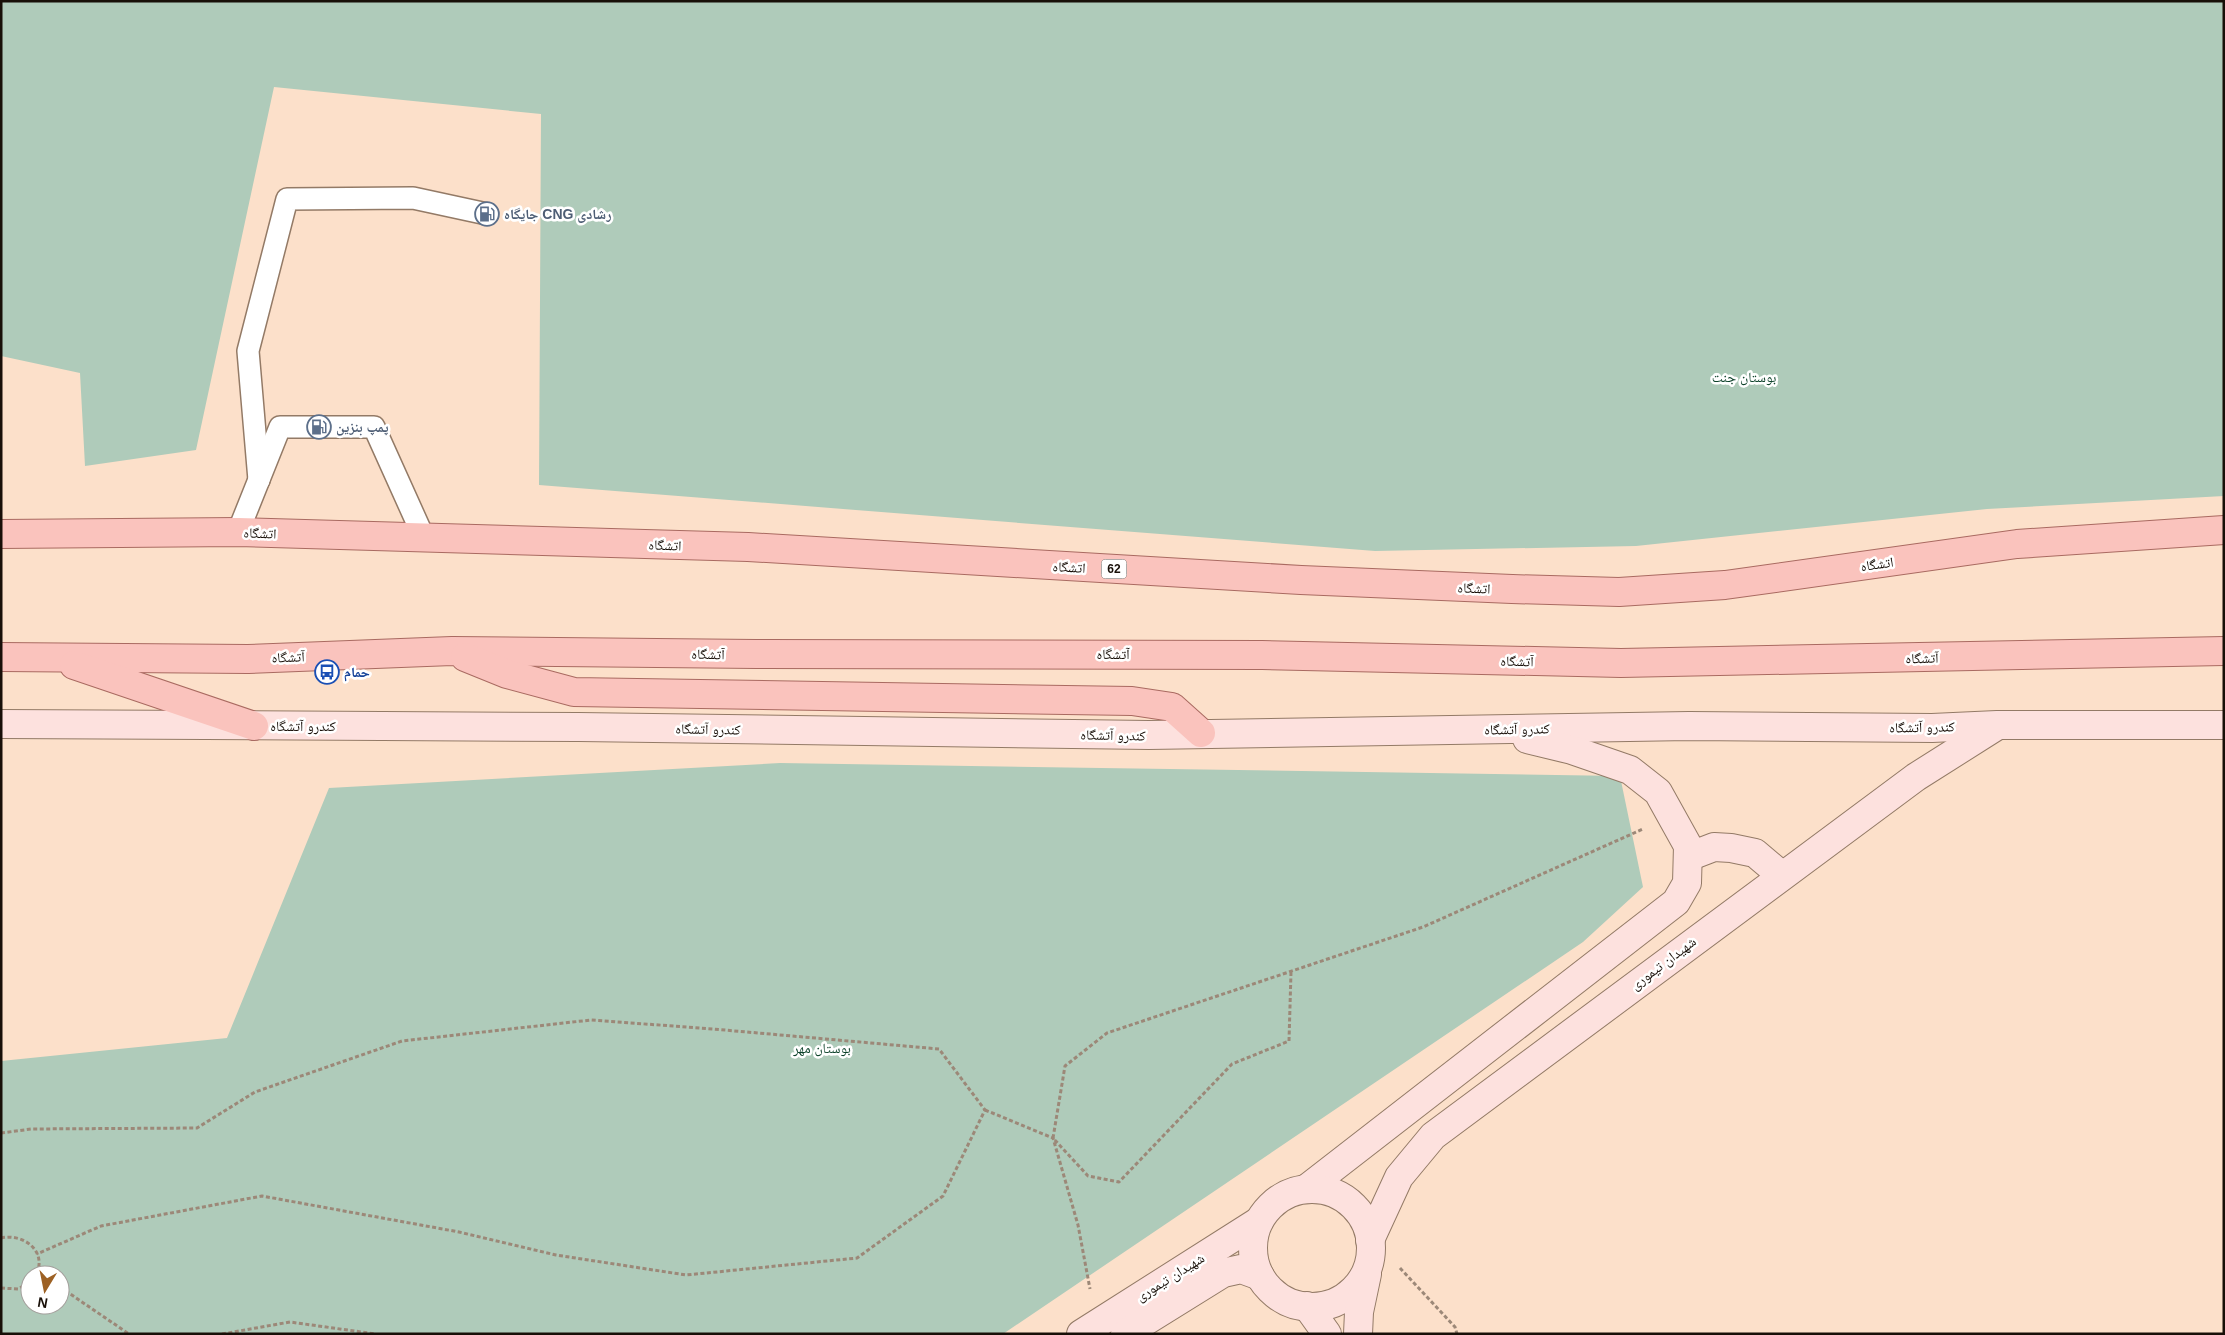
<svg xmlns="http://www.w3.org/2000/svg" width="2225" height="1335" viewBox="0 0 2225 1335" font-family="Arial,'Noto Naskh Arabic',sans-serif">
<rect width="100%" height="100%" fill="#fce0ca"/>
<g fill="#afcbba" fill-rule="evenodd">
<path d="M1 1H2224V496L1987 509 1636 546 1375 551 539 485 541 114 274 87 196 450 85 466 80 373 1 356Z"/>
<path d="M780 763 1620 776 1643 887 1583 942 1003 1334H1V1061L227 1038 329 788ZM30 1275H60V1305H30Z"/>
</g>
<g fill="none" stroke-linecap="round" stroke-linejoin="round">
<g stroke="#937a66" stroke-width="24">
<g id="lane">
<path d="M259 480 248 351 287 199 413 198 487 214"/>
<path d="M238 532 280 427H374L424 538"/>
</g>
</g>
<g stroke="#937a66" stroke-width="30">
<g id="secondary">
<path d="M1 724 579 727 1149 735 1689 726 1932 728 1997 725H2224"/>
<path d="M1688 857 1714 847 1731 848 1755 853 1781 875"/>
<path d="M1306 1189 1676 902 1687 883 1688 846 1658 792 1630 770 1572 750 1527 739"/>
<circle cx="1312" cy="1248" r="59"/>
<path d="M1370 1240 1399 1177 1433 1136 1916 777 1995 727"/>
<path d="M1307 1306 1327 1334"/>
<path d="M1081 1334 1259 1221"/>
<path d="M1125 1334 1223 1273 1241 1269 1260 1276"/>
<path d="M1358 1334 1359 1312 1367 1274"/>
</g>
</g>
<g stroke="#a96a61" stroke-width="30">
<g id="primary">
<path d="M1 534 238 532 748 547 1301 580 1512 589 1619 592 1725 585 2017 544 2224 530"/>
<path d="M1 657 248 659 452 651 756 654 1262 655 1621 663 2224 651"/>
<path d="M465 657 507 674 574 692 1132 701 1172 707 1201 733"/>
<path d="M74 665 254 726"/>
</g>
</g>
<g stroke="#9c8878" stroke-width="3" stroke-dasharray="4 2.5" stroke-linecap="butt">
<path d="M1291 972 1289 1041 1232 1064 1119 1182 1088 1176 1053 1138 1065 1066 1107 1033 1423 927 1643 829"/>
<path d="M985 1110 1053 1138 1078 1225 1090 1289"/>
<path d="M1 1133 31 1129 197 1128 255 1092 402 1041 591 1020 713 1029 939 1049 985 1110 943 1196 857 1258 686 1275 556 1255 459 1232 262 1196 101 1226 37 1254"/>
<path d="M1 1238C23 1233 48 1251 36 1275"/>
<path d="M1400 1268 1455 1327 1457 1334"/>
<path d="M60 1287 129 1334"/>
<path d="M1 1288 18 1289 30 1282"/>
<path d="M222 1334 290 1322 376 1334"/>
</g>
<use href="#lane" stroke="#fff" stroke-width="21"/>
<use href="#secondary" stroke="#fde1de" stroke-width="28"/>
<use href="#primary" stroke="#fac3bd" stroke-width="28"/>
</g>
<defs>
<g id="fuel-ring" transform="scale(1.25)"><circle r="9.5" fill="#fff" stroke="#5c6f8a" stroke-width="1.5"/><path d="M-5.5-6h7V0h2V4h1.3V-2.5L3-4.5l.8-.8L6-3V5H2.5V1h-1V6h-7ZM-4.2-4.7v3.2H.2V-4.7Z" fill="#5c6f8a"/></g>
<g id="bus-ring" transform="scale(1.25)"><circle r="9.5" fill="#fff" stroke="#1a4fb4" stroke-width="1.5"/><path d="M-5-6H5V4H4V6H2V4H-2V6H-4V4H-5ZM-3.5-4V0h7V-4ZM-3.5 1.2v1.5H-2V1.2ZM2 1.2v1.5H3.5V1.2Z" fill="#1a4fb4"/></g>
</defs>
<g fill-rule="evenodd">
<use href="#fuel-ring" x="487" y="214"/>
<use href="#fuel-ring" x="319" y="427"/>
<use href="#bus-ring" x="327" y="672"/>
</g>
<g text-anchor="middle" stroke-width="5" stroke-linejoin="round" paint-order="stroke">
<rect fill="#fff" stroke="#5d5752" stroke-width="1" x="1101.5" y="559.5" width="25" height="19" rx="4"/>
<g font-size="12" font-weight="bold" fill="#180f08">
<text x="1114" y="573">62</text>
</g>
<g font-size="14" font-weight="bold" fill="#4e5e75" stroke="#fff" text-anchor="start">
<text x="504" y="219">جایگاه CNG رشادی</text>
<text x="336" y="432">پمپ بنزین</text>
</g>
<g font-size="14" fill="#0d422a" stroke="#fff">
<text x="1744" y="382">بوستان جنت</text>
<text x="822" y="1053">بوستان مهر</text>
</g>
<g font-size="14" fill="#180f08" stroke="#fff">
<text transform="translate(260 533) rotate(2)" y="5">اتشگاه</text>
<text transform="translate(665 545) rotate(2)" y="5">اتشگاه</text>
<text transform="translate(1877 564) rotate(-8)" y="5">اتشگاه</text>
<text transform="translate(1069 567) rotate(3)" y="5">اتشگاه</text>
<text transform="translate(1474 588) rotate(2)" y="5">اتشگاه</text>
<text transform="translate(708 654) rotate(1)" y="5">آتشگاه</text>
<text x="1113" y="659">آتشگاه</text>
<text transform="translate(288 657) rotate(-2)" y="5">آتشگاه</text>
<text transform="translate(1922 658) rotate(-1)" y="5">آتشگاه</text>
<text transform="translate(1517 661) rotate(1)" y="5">آتشگاه</text>
<text x="303" y="731">کندرو آتشگاه</text>
<text transform="translate(1922 727) rotate(-1)" y="5">کندرو آتشگاه</text>
<text transform="translate(708 729) rotate(1)" y="5">کندرو آتشگاه</text>
<text transform="translate(1517 729) rotate(-1)" y="5">کندرو آتشگاه</text>
<text transform="translate(1113 735) rotate(1)" y="5">کندرو آتشگاه</text>
<text transform="translate(1663 963) rotate(-37)" y="5">شهیدان تیموری</text>
<text transform="translate(1170 1277) rotate(-32)" y="5">شهیدان تیموری</text>
</g>
<g font-size="14" font-weight="bold" fill="#164399" stroke="#fff" text-anchor="start">
<text x="344" y="677">حمام</text>
</g>
</g>
<rect width="2225" height="1335" fill="none" stroke="#180f08" stroke-width="5"/>
<g transform="translate(45 1290) rotate(190)"><circle r="24" fill="#ffffff" stroke="#a39f9c"/>
<path d="M0-4L9 19L0 12L-9 19Z" fill="#9d6124"/>
<text y="-8" font-size="14" font-weight="bold" text-anchor="middle" fill="#180f08">N</text>
</g>
</svg>
